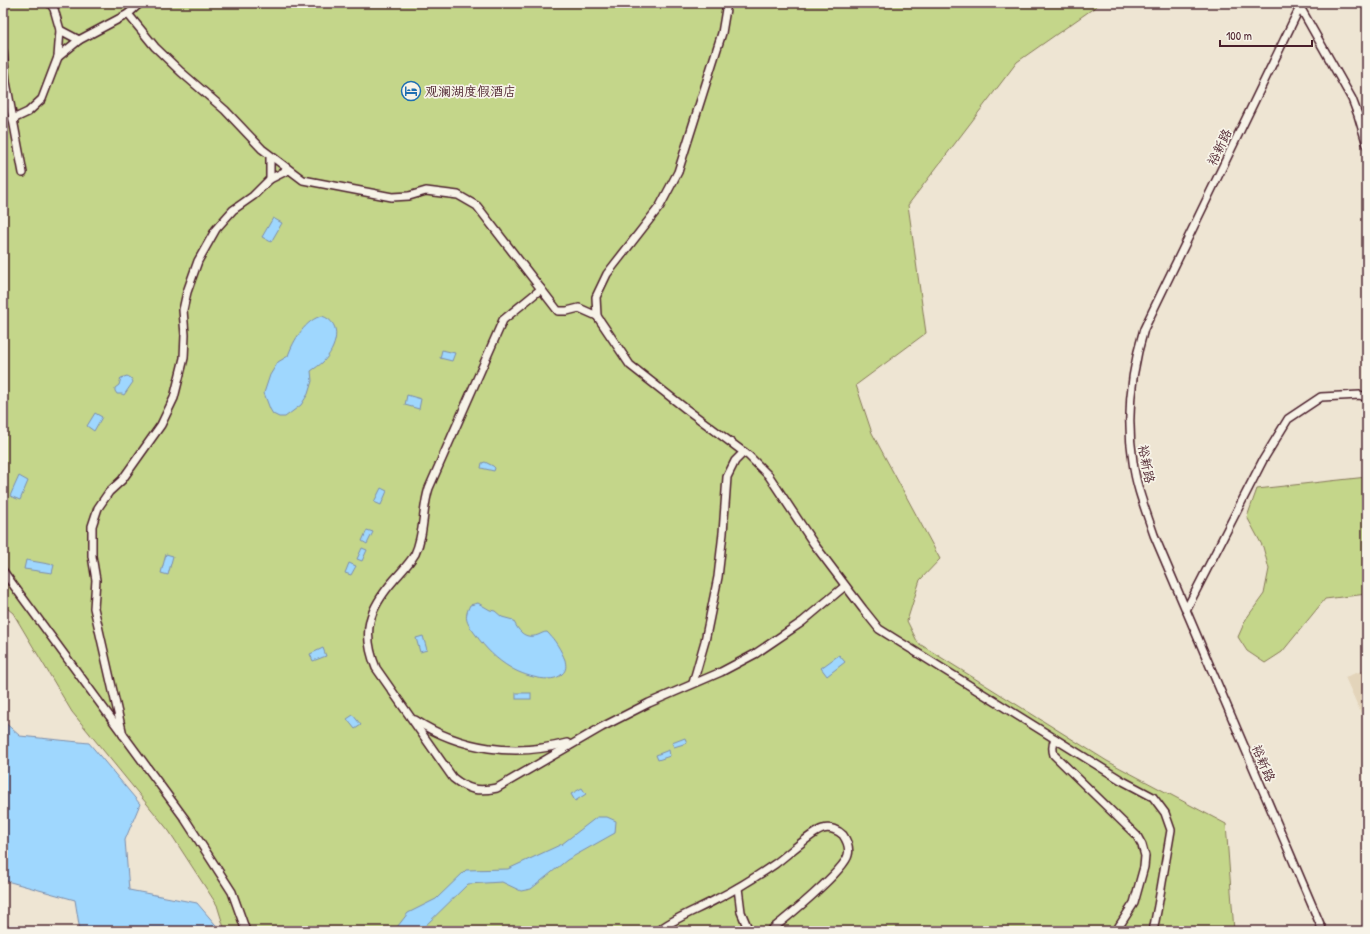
<svg xmlns="http://www.w3.org/2000/svg" width="1370" height="934" viewBox="0 0 1370 934" font-family="'Patrick Hand','LXGW WenKai TC',sans-serif">
<rect width="100%" height="100%" fill="#eee5d3"/>
<filter id="ink" filterUnits="userSpaceOnUse"><feTurbulence type="fractalNoise" baseFrequency=".025" numOctaves="2"/><feDisplacementMap in="SourceGraphic" scale="8" xChannelSelector="R" yChannelSelector="G"/><feConvolveMatrix kernelMatrix="1 2 1 2 8 2 1 2 1" color-interpolation-filters="sRGB"/></filter>
<g filter="url(#ink)">
<path fill="#e3d4ba" d="M1367 669V727L1345 677Z"/>
<g fill="#c4d68a" stroke="#877a5a">
<path d="M3 3H1101L1017 62 908 205 926 333 856 385 872 433 940 559 920 580 907 621 918 643 1107 761 1226 824 1234 931H225L217 905 169 831 72 712 13 613 3 605Z"/>
<path d="M1367 477V594L1325 599 1282 652 1265 663 1247 651 1238 637 1246 619 1264 594 1269 569 1263 547 1247 517 1257 489Z"/>
</g>
<g fill="#9fd7fe" stroke="#7d8daa">
<path d="M273 218 282 223 271 242 262 237Z"/>
<path d="M322 316C344 323 336 349 323 362 320 365 315 368 311 371L312 381 308 394 301 405 285 417H279L273 414 270 409 264 393 270 375 278 362 288 356C293 341 306 319 322 316Z"/>
<path d="M442 350 455 353 452 361 440 358Z"/>
<path d="M127 376 131 378 133 382 124 395 122 394H117L115 391V388L119 385 121 378Z"/>
<path d="M407 395 421 399 419 409 405 405Z"/>
<path d="M95 413 102 417 94 431 87 426Z"/>
<path d="M485 462 493 466 495 468 494 471 481 468 482 463Z"/>
<path d="M19 476 28 481 20 500 10 496Z"/>
<path d="M381 488 387 491 381 505 374 502Z"/>
<path d="M367 530 373 532 367 544 362 541Z"/>
<path d="M362 548 367 550 362 561 357 559Z"/>
<path d="M166 554 173 556 168 575 161 573Z"/>
<path d="M26 560 54 565 52 573 24 569Z"/>
<path d="M349 563 356 566 351 575 345 573Z"/>
<path d="M478 603 490 610 495 611 502 617 513 620C518 630 524 640 538 635 541 634 543 632 547 632 555 640 561 650 565 660 566 665 567 670 562 674 552 685 522 675 511 668 497 660 485 648 476 635 467 623 463 619 470 605Z"/>
<path d="M423 636 427 650 420 652 416 638Z"/>
<path d="M323 648 326 656 313 661 310 654Z"/>
<path d="M839 655 845 662 827 676 821 668Z"/>
<rect x="516" y="693" width="15" height="6"/>
<path d="M353 715 361 725 355 729 347 719Z"/>
<path d="M3 721 20 736 89 743 140 804 125 840 129 890 197 903 221 931H80L75 900 3 880Z"/>
<path d="M685 738 687 743 674 747 672 743Z"/>
<path d="M669 750 670 756 658 760 656 755Z"/>
<path d="M582 788 586 794 575 801 571 794Z"/>
<path d="M597 817H607L616 821 615 833 567 860 531 889 521 891 502 882 468 884 420 931H394L408 913 436 899 466 870 508 869 562 844Z"/>
</g>
<g fill="none" stroke-linecap="round" stroke-linejoin="round">
<g stroke="#4a1f2b" stroke-width="10">
<g id="minor">
<path d="M50 3 54 9 60 30 79 40 128 14"/>
<path d="M140 3 128 14 155 47 181 72 225 110 262 149 303 180 392 197 409 196 426 191 458 195 477 206 558 311H567L579 308 597 316"/>
<path d="M727 3 722 33 678 172 660 206 607 274 596 297 597 316 630 365 686 409 749 456 769 476 814 544 863 609 879 629 1121 780 1153 797 1165 813 1171 830 1158 906 1153 931"/>
<path d="M1302 3 1144 329C1131 372 1126 417 1133 462 1136 487 1146 511 1154 535L1323 931"/>
<path d="M1300 7 1352 99 1358 115 1367 145"/>
<path d="M3 51 6 82 23 173"/>
<path d="M58 57 79 40"/>
<path d="M13 119 28 112 42 99 58 57 60 30"/>
<path d="M270 179 288 170"/>
<path d="M541 289 503 320 429 488C422 509 425 533 415 554 409 564 401 572 394 580 369 609 361 631 376 668L453 778C468 790 478 792 497 788L602 727 649 703 721 672 755 654 802 622 845 586"/>
<path d="M3 571 185 819 232 892 246 931"/>
<path d="M1186 610 1263 460 1288 419 1321 397 1360 395 1367 398"/>
<path d="M693 683 705 641 718 577 723 533 727 477 735 461 744 452"/>
<path d="M415 720C461 750 515 757 567 743"/>
<path d="M123 735 94 608 96 580 92 556V526L98 508 109 492 122 480 161 425 174 398 184 358 185 335 183 310 187 292 198 261 216 229 233 210 253 196 270 179V156"/>
<path d="M1055 739C1052 745 1052 749 1054 755L1137 836 1142 845 1145 856 1144 867 1134 903 1116 931"/>
<path d="M738 888 741 912 749 931"/>
<path d="M658 931C676 917 697 910 717 899 737 889 756 877 775 864 785 857 813 831 823 829 830 827 838 830 843 835 847 841 850 848 848 855 845 870 785 919 770 931"/>
</g>
</g>
<use href="#minor" stroke="#f7f3e8" stroke-width="7"/>
</g>
</g>
<defs>
<g id="hotel-ring" transform="scale(1)"><circle r="9.5" fill="#f7f3e8" stroke="#1f6fb2" stroke-width="1.5"/><path d="M-6-4.5h1.5V1H6V5H4.5V3h-9V5H-6ZM-4 0a1.8 1.8 0 1 1 3.6 0ZM.5 0V-2.5h3Q6-2.5 6 0Z" fill="#1f6fb2"/></g>
</defs>
<g fill-rule="evenodd">
<use href="#hotel-ring" x="411" y="91"/>
</g>
<g text-anchor="middle" stroke-width="3.5" stroke-linejoin="round" paint-order="stroke">
<g font-size="13" fill="#4a1f2b" stroke="#f7f3e8" text-anchor="start">
<text x="425" y="96">观澜湖度假酒店</text>
</g>
<g font-size="13" fill="#4a1f2b" stroke="#f7f3e8">
<text transform="translate(1219 147) rotate(-64)" y="5">裕新路</text>
<text transform="translate(1147 464) rotate(79)" y="5">裕新路</text>
<text transform="translate(1264 763) rotate(67)" y="5">裕新路</text>
</g>
</g>
<rect width="1370" height="934" fill="none" stroke="#f7f3e8" stroke-width="16"/>
<rect x="8" y="8" width="1354" height="918" fill="none" stroke="#4a1f2b" stroke-width="1.5" filter="url(#ink)"/>
<path d="M1220 40v6h92v-6" fill="none" stroke="#4a1f2b" stroke-width="2"/>
<text x="1226" y="40" font-size="12" fill="#4a1f2b" stroke="#f7f3e8" stroke-width="3" paint-order="stroke">100 m</text>
</svg>
